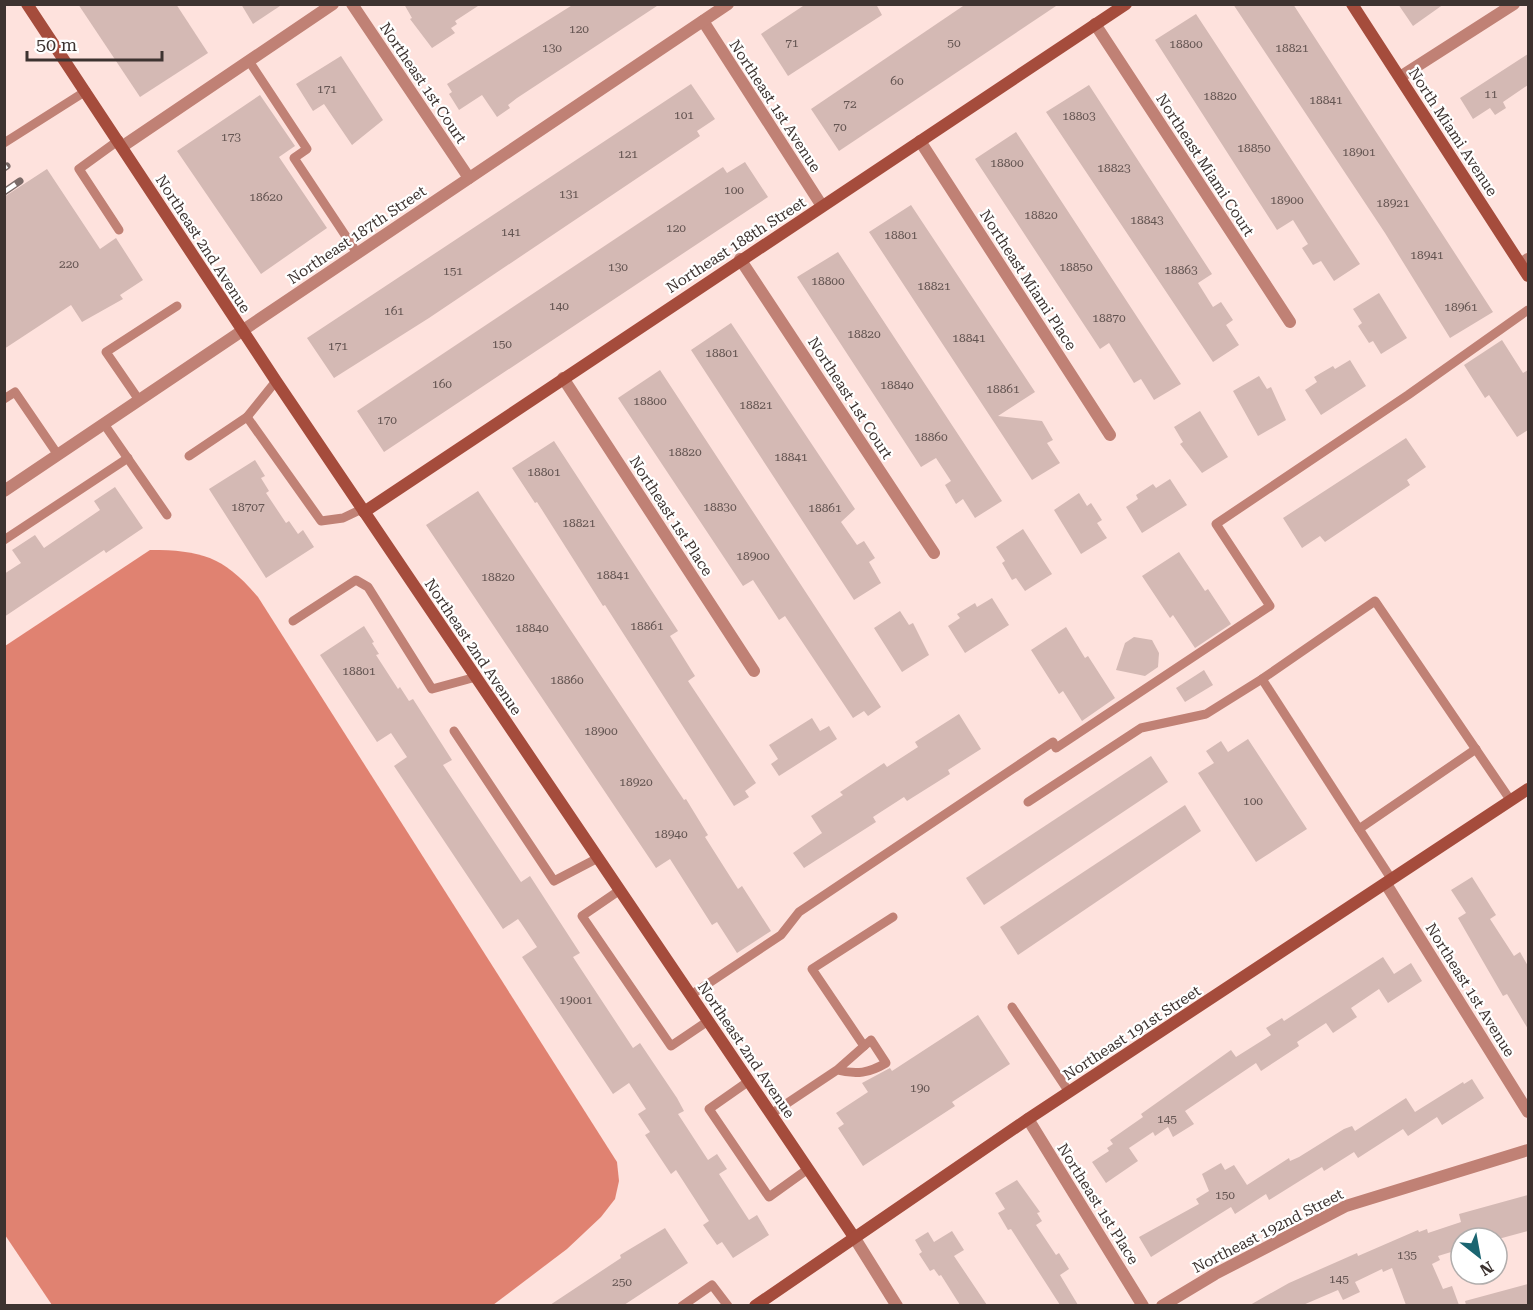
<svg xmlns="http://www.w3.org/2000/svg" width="1533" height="1310" viewBox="0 0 1533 1310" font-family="'Roboto Serif',serif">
<rect width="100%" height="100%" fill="#fee2dd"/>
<path fill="#e08271" d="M150 550C202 550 224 557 258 597L617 1162 619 1181 615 1199 601 1217 567 1249 493 1305H52L5 1235V646Z"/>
<g fill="#d4b9b4">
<path d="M78 4H176L208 53 140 97Z"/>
<path d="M241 4H283L253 24Z"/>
<path d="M404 4H481L455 21 457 24 451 28 455 33 432 48 410 19 412 18Z"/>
<path d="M574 4H660L517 98 508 105 510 108 497 117 482 95 459 110 449 94 452 92 447 84Z"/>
<path d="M806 4H876L882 15 788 76 761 34Z"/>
<path d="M966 4H1059L839 151 811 109Z"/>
<path d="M1233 4H1293L1493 312 1450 338 1385 233Z"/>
<path d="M1398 4H1444L1413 26Z"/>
<path d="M1196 14 1360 264 1334 281 1321 261 1313 265 1302 248 1308 244 1293 220 1277 230 1155 40Z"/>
<path d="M1528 54V85L1503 102 1506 108 1495 115 1490 108 1473 119 1460 98Z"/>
<path d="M341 56 383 120 352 145 324 104 313 111 296 84Z"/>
<path d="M691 84 715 119 697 131 700 136 429 318 334 378 307 338Z"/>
<path d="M1089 85 1212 274 1198 283 1213 307 1221 302 1233 320 1226 325 1239 345 1213 362 1046 112Z"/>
<path d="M260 95 295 146 279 157 327 228 261 274 177 151Z"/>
<path d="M1016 132 1181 384 1154 400 1141 379 1134 383 1109 343 1100 349 975 159Z"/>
<path d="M745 162 768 197 384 452 357 411 723 167 727 173Z"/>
<path d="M47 169 100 249 116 238 143 280 120 295 123 299 82 322 71 305 4 349V197Z"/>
<path d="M911 205 1035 392 998 416 1042 421 1053 440 1047 443 1060 463 1032 480 869 232Z"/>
<path d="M838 252 1002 501 975 518 963 499 956 504 945 485 951 481 936 458 921 467 797 277Z"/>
<path d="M1379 293 1407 338 1381 354 1373 341 1369 343 1358 326 1362 323 1353 309Z"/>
<path d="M731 323 855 509 841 522 857 545 864 541 875 558 869 562 881 583 854 600 691 350Z"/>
<path d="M1502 340 1523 373 1528 370V430L1517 437 1489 395 1485 398 1464 365Z"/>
<path d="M1350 360 1366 386 1321 415 1305 390 1317 382 1314 377 1333 366 1335 369Z"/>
<path d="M660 370 881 707 868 716 864 711 853 718 785 616 779 620 753 580 743 586 618 398Z"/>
<path d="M1259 376 1267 389 1271 387 1286 420 1258 436 1233 391Z"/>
<path d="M1200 411 1228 457 1202 473 1180 444 1183 442 1174 427Z"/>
<path d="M1406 438 1426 467 1407 480 1410 485 1325 542 1320 536 1302 548 1283 518Z"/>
<path d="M554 441 678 631 670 636 695 676 688 681 756 783 745 791 749 797 734 806 605 605 603 606 537 502 535 503 512 468Z"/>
<path d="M255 460 265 476 261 478 269 491 266 493 286 523 289 521 298 534 303 530 314 547 266 578 209 489Z"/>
<path d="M1170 479 1187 505 1142 533 1126 507 1138 499 1136 495 1153 484 1156 488Z"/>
<path d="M115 487 143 528 106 553 104 550 4 617V574L21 563 12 550 35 535 44 548 100 510 94 501Z"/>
<path d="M478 491 649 748 684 800 686 799 708 835 705 837 738 889 742 886 771 931 737 953 717 922 712 925 670 859 656 868 426 525Z"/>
<path d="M1079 493 1087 506 1091 503 1102 520 1097 523 1107 538 1081 554 1054 510Z"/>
<path d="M1023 529 1052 574 1025 591 1016 578 1012 580 1002 563 1005 561 996 547Z"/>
<path d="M1179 552 1205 591 1208 589 1231 624 1195 648 1173 615 1170 618 1142 576Z"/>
<path d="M992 598 1009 625 965 653 948 626 960 618 957 614 975 603 977 607Z"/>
<path d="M900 611 909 625 913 623 929 655 902 672 874 628Z"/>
<path d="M364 626 374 642 372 643 379 654 376 655 398 689 400 687 409 701 413 699 452 760 443 765 521 882 530 876 580 953 573 957 633 1048 640 1043 677 1098 684 1111 678 1114 708 1160 717 1154 727 1169 719 1174 749 1220 757 1215 769 1235 733 1258 722 1242 717 1245 703 1225 709 1221 676 1170 671 1174 645 1135 650 1132 638 1114 646 1109 629 1083 613 1094 522 957 537 947 521 923 518 919 503 929 394 766 407 757 391 733 377 742 320 655Z"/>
<path d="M1066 627 1085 658 1088 656 1115 698 1082 721 1063 691 1059 694 1031 650Z"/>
<path d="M1134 637 1152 640 1159 653 1158 667 1145 676 1116 670 1125 643Z"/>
<path d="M1204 670 1213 685 1185 702 1176 688Z"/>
<path d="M959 714 981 749 948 770 950 774 907 801 904 797 873 817 876 822 804 868 793 853 822 833 811 816 843 795 840 792 884 763 887 767 918 747 915 742Z"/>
<path d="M812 718 820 731 829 726 837 739 779 776 771 764 778 759 769 745Z"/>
<path d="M1248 739 1307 829 1256 862 1198 773 1214 763 1206 751 1221 741 1228 752Z"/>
<path d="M1151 756 1168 782 984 905 966 878Z"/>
<path d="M1185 805 1201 831 1018 955 1000 927Z"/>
<path d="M1472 877 1496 915 1490 919 1514 956 1520 952 1528 966V1029L1507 994 1503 996 1458 918 1466 913 1451 890Z"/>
<path d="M1383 957 1394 974 1411 963 1422 981 1388 1003 1379 989 1351 1008 1357 1017 1333 1033 1326 1023 1297 1042 1299 1046 1261 1071 1256 1063 1185 1111 1194 1124 1173 1137 1168 1127 1155 1136 1153 1132 1129 1148 1138 1161 1106 1183 1092 1162 1109 1151 1107 1148 1113 1144 1110 1140 1143 1117 1141 1114 1231 1050 1236 1057 1271 1035 1266 1028 1282 1018 1284 1021Z"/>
<path d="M978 1015 1010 1064 952 1102 955 1106 863 1166 838 1128 844 1124 836 1113 868 1092 862 1083 890 1068 892 1071Z"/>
<path d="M1472 1079 1484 1098 1442 1125 1437 1117 1408 1136 1403 1129 1358 1158 1354 1152 1324 1171 1322 1167 1269 1200 1266 1194 1235 1214 1231 1207 1151 1257 1139 1237 1199 1204 1196 1199 1209 1191 1202 1174 1221 1163 1225 1170 1234 1165 1247 1185 1289 1158 1290 1161 1299 1157 1344 1129 1352 1126 1355 1131 1406 1098 1415 1112 1463 1082 1464 1084Z"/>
<path d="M1017 1180 1040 1212 1037 1213 1042 1221 1036 1225 1056 1255 1059 1253 1069 1269 1060 1275 1078 1305H1060L1011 1229 1008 1230 998 1213 1005 1209 995 1193Z"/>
<path d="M1528 1195V1231L1502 1238H1461V1249L1438 1256 1440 1260 1432 1264 1443 1289 1452 1286 1459 1305H1406L1392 1268 1383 1272 1382 1269 1355 1282 1360 1292 1343 1300 1338 1290 1303 1305H1250L1289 1283 1357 1253 1358 1256 1418 1230 1419 1232 1427 1229 1428 1233 1461 1222 1459 1214Z"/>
<path d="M665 1228 688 1263 624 1305H550L621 1258 620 1255Z"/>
<path d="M952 1231 964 1250 954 1256 987 1305H960L941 1275 939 1276 934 1269 930 1271 919 1254 922 1252 915 1240 928 1232 934 1242Z"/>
<path d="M1528 1284V1305H1466L1465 1301Z"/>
</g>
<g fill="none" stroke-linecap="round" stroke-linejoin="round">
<g stroke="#c08175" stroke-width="9">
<path d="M249 61 307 149 294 158 357 253"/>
<path d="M4 143 86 91"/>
<path d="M119 230 79 169 119 140"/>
<path d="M4 399 15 392 58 455"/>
<path d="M139 400 106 352 177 306"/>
<path d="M247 417 276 381"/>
<path d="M104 424 167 515"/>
<path d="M189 456 247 417 321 521 343 518 362 509"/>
<path d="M4 540 128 458"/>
<path d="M293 621 356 580 368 587 432 689 476 677"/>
<path d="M1262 679 1392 880"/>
<path d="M454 731 554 881 598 858"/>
<path d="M1028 802 1141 728 1206 714 1262 679 1375 601 1511 801"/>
<path d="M1359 829 1476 749"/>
<path d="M620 890 582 916 671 1046 708 1021"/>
<path d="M691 995 781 935 799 912 1053 742 1056 748 1270 606 1216 524 1408 395 1528 310"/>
<path d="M1012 1007 1069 1092"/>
<path d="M864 1046 812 969 893 917"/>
<path d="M749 1081 709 1109 769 1197 808 1169"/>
<path d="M771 1114 837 1070C857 1075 869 1073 886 1063L871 1040 837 1070"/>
<path d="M682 1306 712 1285 728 1306"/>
</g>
<g stroke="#c08175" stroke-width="12">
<path d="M352 4 469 178"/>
<path d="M703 21 822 206"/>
<path d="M1095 24 1290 322"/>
<path d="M1400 77 1514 4"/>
<path d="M920 141 1110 435"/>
<path d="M123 146 333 4"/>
<path d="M740 259 934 553"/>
<path d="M1521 264 1528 259"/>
<path d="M563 378 754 671"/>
<path d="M4 491 728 4"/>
<path d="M1386 884 1528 1112"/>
<path d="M1028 1119 1143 1306"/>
<path d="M854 1237 897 1306"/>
<path d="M1162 1306 1215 1274 1346 1206 1528 1150"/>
</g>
<g stroke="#a54c3c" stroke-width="12">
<path d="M27 4 276 381 854 1237"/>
<path d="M1352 4 1528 276"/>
<path d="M364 512 1126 4"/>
<path d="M755 1306 1028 1119 1528 789"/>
</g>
<g stroke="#7b6b68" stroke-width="7">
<g id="rail">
<path d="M4 168 7 166"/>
<path d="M4 192 20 181"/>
</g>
</g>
<use href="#rail" stroke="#fff" stroke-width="4.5" stroke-dasharray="14" stroke-linecap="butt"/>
</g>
<g text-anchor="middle" stroke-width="4.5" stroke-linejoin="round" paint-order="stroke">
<g font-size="12" fill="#635451">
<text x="579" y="33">120</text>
<text x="792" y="47">71</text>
<text x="954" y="47">50</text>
<text x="1186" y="48">18800</text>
<text x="552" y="52">130</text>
<text x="1292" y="52">18821</text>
<text x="897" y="85">60</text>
<text x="327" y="93">171</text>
<text x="1491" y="98">11</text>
<text x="1220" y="100">18820</text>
<text x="1326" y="104">18841</text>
<text x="850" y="108">72</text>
<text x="684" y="119">101</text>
<text x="1079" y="120">18803</text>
<text x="840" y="131">70</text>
<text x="231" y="141">173</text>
<text x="1254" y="152">18850</text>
<text x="1359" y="156">18901</text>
<text x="628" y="158">121</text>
<text x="1007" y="167">18800</text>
<text x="1114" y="172">18823</text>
<text x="734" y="194">100</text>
<text x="569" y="198">131</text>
<text x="266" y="201">18620</text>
<text x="1287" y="204">18900</text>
<text x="1393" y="207">18921</text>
<text x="1041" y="219">18820</text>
<text x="1147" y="224">18843</text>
<text x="676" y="232">120</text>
<text x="511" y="236">141</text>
<text x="901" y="239">18801</text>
<text x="1427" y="259">18941</text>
<text x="69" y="268">220</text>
<text x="618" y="271">130</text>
<text x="1076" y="271">18850</text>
<text x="1181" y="274">18863</text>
<text x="453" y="275">151</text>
<text x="828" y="285">18800</text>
<text x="934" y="290">18821</text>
<text x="559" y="310">140</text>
<text x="1461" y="311">18961</text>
<text x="394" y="315">161</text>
<text x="1109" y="322">18870</text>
<text x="864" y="338">18820</text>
<text x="969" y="342">18841</text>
<text x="502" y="348">150</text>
<text x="338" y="350">171</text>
<text x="722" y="357">18801</text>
<text x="442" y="388">160</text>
<text x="897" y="389">18840</text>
<text x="1003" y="393">18861</text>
<text x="650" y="405">18800</text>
<text x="756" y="409">18821</text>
<text x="387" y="424">170</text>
<text x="931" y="441">18860</text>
<text x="685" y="456">18820</text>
<text x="791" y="461">18841</text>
<text x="544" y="476">18801</text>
<text x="248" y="511">18707</text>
<text x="720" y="511">18830</text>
<text x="825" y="512">18861</text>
<text x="579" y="527">18821</text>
<text x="753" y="560">18900</text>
<text x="613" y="579">18841</text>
<text x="498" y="581">18820</text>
<text x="647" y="630">18861</text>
<text x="532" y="632">18840</text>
<text x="359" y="675">18801</text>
<text x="567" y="684">18860</text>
<text x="601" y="735">18900</text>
<text x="636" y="786">18920</text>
<text x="1253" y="805">100</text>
<text x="671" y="838">18940</text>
<text x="576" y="1004">19001</text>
<text x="920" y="1092">190</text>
<text x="1167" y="1123">145</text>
<text x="1225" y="1199">150</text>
<text x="1407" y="1259">135</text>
<text x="1339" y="1283">145</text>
<text x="622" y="1286">250</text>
</g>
<g font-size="15" fill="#3d3330" stroke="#fff">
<text transform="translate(423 83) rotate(56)" y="5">Northeast 1st Court</text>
<text transform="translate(775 106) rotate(57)" y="5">Northeast 1st Avenue</text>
<text transform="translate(1453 132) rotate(57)" y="5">North Miami Avenue</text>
<text transform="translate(1205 165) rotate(57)" y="5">Northeast Miami Court</text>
<text transform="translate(357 235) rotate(-34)" y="5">Northeast 187th Street</text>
<text transform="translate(203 244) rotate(57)" y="5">Northeast 2nd Avenue</text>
<text transform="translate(736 245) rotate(-33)" y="5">Northeast 188th Street</text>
<text transform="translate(1028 280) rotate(57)" y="5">Northeast Miami Place</text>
<text transform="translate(850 398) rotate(57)" y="5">Northeast 1st Court</text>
<text transform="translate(671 516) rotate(57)" y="5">Northeast 1st Place</text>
<text transform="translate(473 647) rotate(56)" y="5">Northeast 2nd Avenue</text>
<text transform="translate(1470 990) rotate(58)" y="5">Northeast 1st Avenue</text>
<text transform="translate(1132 1033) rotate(-33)" y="5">Northeast 191st Street</text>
<text transform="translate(746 1050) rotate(56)" y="5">Northeast 2nd Avenue</text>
<text transform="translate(1098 1204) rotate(58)" y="5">Northeast 1st Place</text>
<text transform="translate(1268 1231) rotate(-27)" y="5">Northeast 192nd Street</text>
</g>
</g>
<rect width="1533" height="1310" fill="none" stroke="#3d3330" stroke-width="12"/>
<g transform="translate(1479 1256) rotate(149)"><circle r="28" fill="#ffffff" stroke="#b1adac" stroke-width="1.5"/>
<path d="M0-4.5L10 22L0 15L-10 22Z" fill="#1b6571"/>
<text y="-9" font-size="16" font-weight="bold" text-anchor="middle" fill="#3d3330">N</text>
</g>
<path d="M27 51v9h135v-9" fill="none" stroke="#3d3330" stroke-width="3"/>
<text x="36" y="51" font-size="18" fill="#3d3330" stroke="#ffffff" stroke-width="4.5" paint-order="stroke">50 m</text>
</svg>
